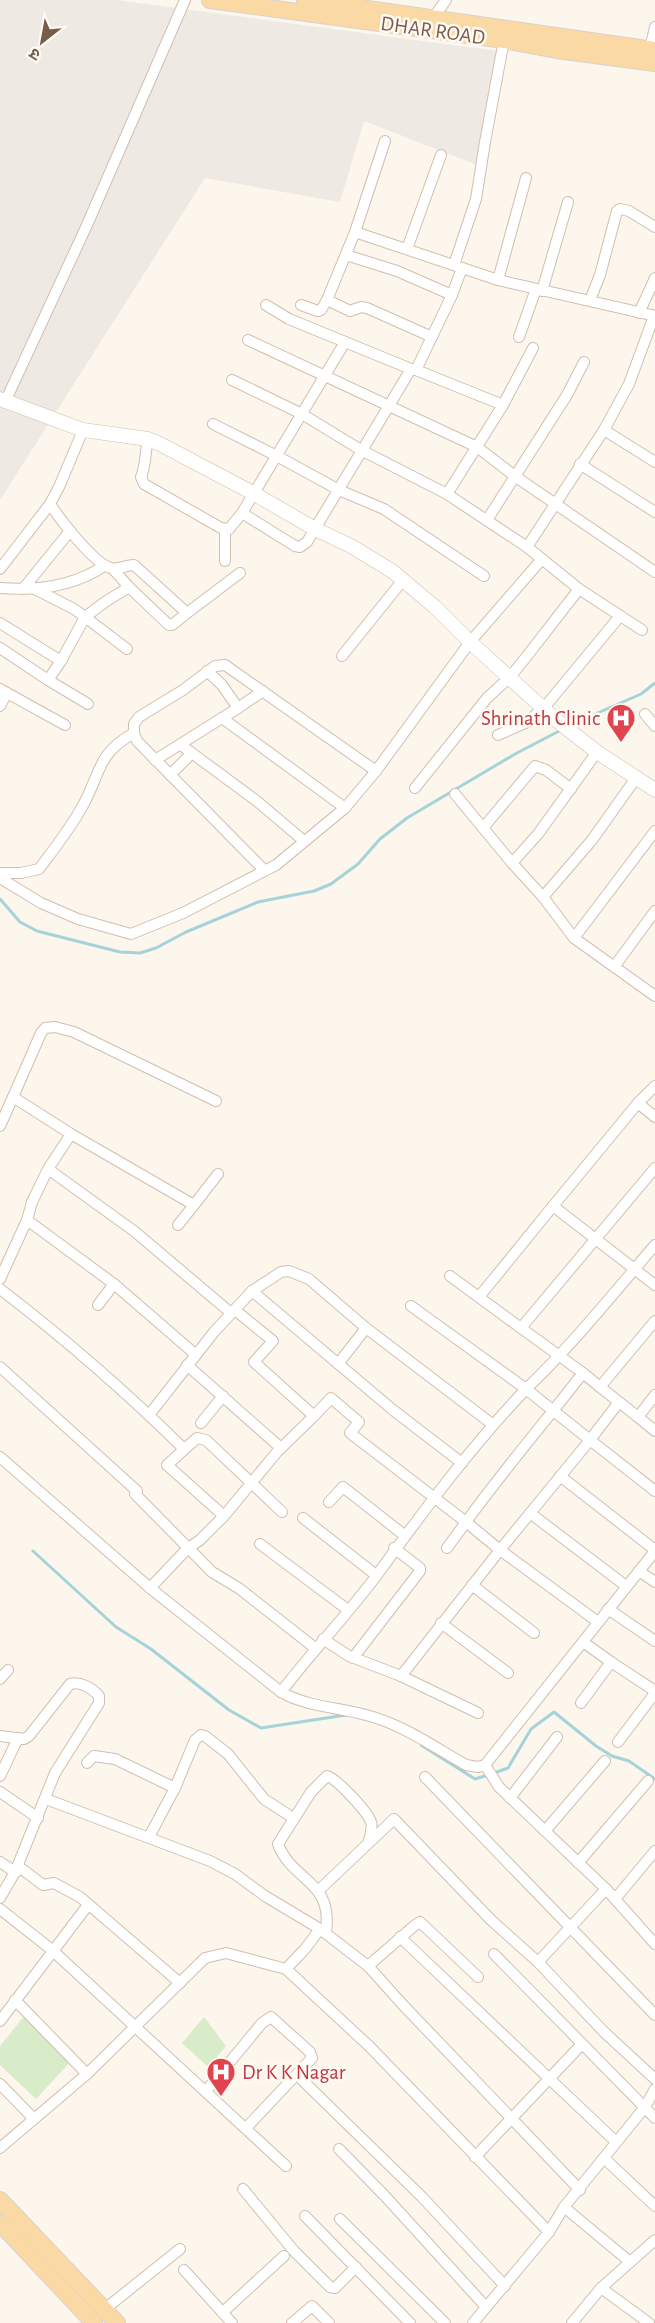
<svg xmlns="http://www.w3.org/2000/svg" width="655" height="2323" viewBox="0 0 655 2323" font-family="'Alegreya Sans','Noto Sans Devanagari',sans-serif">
<rect width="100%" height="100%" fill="#fdf6ec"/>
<path fill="#efe9e4" d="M0 0H116L498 51 477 165 364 121 340 202 205 178 0 500Z"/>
<g fill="#d8ecc9">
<path d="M26 2014 71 2061 36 2099 0 2065V2046Z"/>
<path d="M204 2017 226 2046 208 2067 182 2043Z"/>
</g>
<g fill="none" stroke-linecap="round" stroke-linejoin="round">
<g stroke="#a5d3da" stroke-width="3">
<path d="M568 726 641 694 655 683"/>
<path d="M0 899 20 922 37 931 120 952 140 953 156 948 186 932 258 902 314 891 331 884 358 864 380 839 407 818 515 754 563 729"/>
<path d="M33 1551 116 1627 151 1649 229 1710 261 1728 346 1715"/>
<path d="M421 1745 475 1779 488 1775"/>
<path d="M494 1773 508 1768 531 1729 554 1712 596 1746 612 1756 629 1761 655 1779"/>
</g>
<g stroke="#d1beb0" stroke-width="12">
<g id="minor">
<path d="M433 18 446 0"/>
<path d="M650 49 655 27"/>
<path d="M355 232 498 280 655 316"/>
<path d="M407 249 441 155"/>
<path d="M346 255 397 271 452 295"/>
<path d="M454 265 476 199 485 142 504 40"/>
<path d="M498 280 526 178"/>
<path d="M542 291 568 202"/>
<path d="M327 300 350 311 361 307 367 308 432 337"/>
<path d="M590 300 600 275 617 211 620 209 629 211 655 227"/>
<path d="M266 305 289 319 411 369"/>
<path d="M301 305 318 311 321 310 327 300 355 232 385 141"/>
<path d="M639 313 655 278"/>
<path d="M519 337 536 289"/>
<path d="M248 340 477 447 516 477 655 572"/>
<path d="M416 370 503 405"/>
<path d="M232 380 302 414 361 450 447 494 527 547 579 589 642 630"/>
<path d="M5 402 87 225 185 0"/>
<path d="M213 424 275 455 339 490 384 509 484 576"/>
<path d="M604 430 655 462"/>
<path d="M148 439C145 452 146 465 141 477L144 484 221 528 229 529 242 513 345 342"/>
<path d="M580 464 655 512"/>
<path d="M447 494 503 405 533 348"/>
<path d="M50 504C59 518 95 565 111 568 118 570 126 565 134 565L187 613 240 573"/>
<path d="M242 513 295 546 300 547 307 542 411 369 416 370 452 295 462 268"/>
<path d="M487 520 567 395 584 362"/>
<path d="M527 547 604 430 629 384 654 316"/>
<path d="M225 561V530"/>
<path d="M0 569 50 504 59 487 83 430"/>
<path d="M113 569 129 587 169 625H172L187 613"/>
<path d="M0 588C36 591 74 586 104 566"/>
<path d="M33 588 74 609 85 617 105 602 129 587"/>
<path d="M23 589 70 531"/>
<path d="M0 623 61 661 48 680 0 648"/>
<path d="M342 656 403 580"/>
<path d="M61 661 85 617 127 649"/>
<path d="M48 680 88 704"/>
<path d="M0 689 65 725"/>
<path d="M0 706 7 693"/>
<path d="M238 708 263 691"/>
<path d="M645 714 655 726"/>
<path d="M222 718 345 808"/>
<path d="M498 735 525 723 543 709 620 616"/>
<path d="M181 745 258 802 304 841"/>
<path d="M155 760 238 708 222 685 207 671"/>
<path d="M170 775 192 753"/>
<path d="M415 788 487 698 510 677 527 656 579 589"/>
<path d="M455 794 512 863 543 897 574 938 655 996"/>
<path d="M483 828 535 766 546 770 571 789"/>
<path d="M512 863 538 834 597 752"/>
<path d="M264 870 137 741 134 733V724L139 717 183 690 215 666 225 665 376 771"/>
<path d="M0 873H21L39 869C54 849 70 829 82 807 101 774 96 754 134 733"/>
<path d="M0 878 41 903 78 919 131 934 183 913 276 865 345 808 376 771 470 642 542 559"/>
<path d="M543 897 592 840 636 778"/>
<path d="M574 938 655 831"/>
<path d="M614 967 655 911"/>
<path d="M13 1097 41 1033 45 1028 55 1027 74 1032 216 1101"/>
<path d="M638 1103 655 1086"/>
<path d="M0 1126 13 1097 71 1134"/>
<path d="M48 1169 71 1134 194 1205 178 1225"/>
<path d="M194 1205 218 1174"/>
<path d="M553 1206 638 1103 655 1117"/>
<path d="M27 1220 32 1202 48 1169 134 1231 231 1313"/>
<path d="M655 1245C613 1294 573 1344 526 1389L590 1440 619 1402 638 1417 655 1395"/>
<path d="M450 1276 521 1328"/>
<path d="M0 1279 27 1220 114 1284 98 1305"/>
<path d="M114 1284 195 1354"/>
<path d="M0 1289C64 1338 125 1391 183 1448"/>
<path d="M252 1291 393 1410 462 1463"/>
<path d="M479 1297 553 1206 655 1285"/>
<path d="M235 1310 273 1341 254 1362 314 1416 331 1398 359 1422 350 1433 466 1522C503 1471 544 1423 583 1373L600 1387 655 1321"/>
<path d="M338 1364 366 1328"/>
<path d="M187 1365 281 1448"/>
<path d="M0 1367 137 1491"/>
<path d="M583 1373 521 1328 655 1168"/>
<path d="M600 1387 619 1402"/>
<path d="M149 1415 214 1332 252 1291 281 1272 289 1271 309 1279 366 1328 492 1424"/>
<path d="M638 1417 655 1431"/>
<path d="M201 1423 223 1396"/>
<path d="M0 1457 150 1588 281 1692C307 1707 338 1707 366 1715 402 1724 434 1747 466 1765L478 1767 485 1765"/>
<path d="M560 1476 655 1550"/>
<path d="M135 1494 212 1572 240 1589 315 1648"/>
<path d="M329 1502 343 1487 404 1535"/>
<path d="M530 1513 626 1586"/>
<path d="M224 1516 167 1465 197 1438 206 1440 282 1512"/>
<path d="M303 1518 376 1575"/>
<path d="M260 1544 348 1610"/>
<path d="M655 1551 485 1765 499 1787 606 1889 655 1944"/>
<path d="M639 1571 655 1582"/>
<path d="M472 1585 534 1633"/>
<path d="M150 1588 187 1549 200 1540 224 1516 277 1452 314 1416"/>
<path d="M608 1609 655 1641"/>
<path d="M598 1622 500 1550 590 1440 655 1491"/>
<path d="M441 1623 508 1673"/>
<path d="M323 1639 349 1656 401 1676 500 1550 466 1522 447 1548"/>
<path d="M353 1658 420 1571V1568L394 1548"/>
<path d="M611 1662 655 1691"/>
<path d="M401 1676 478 1713"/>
<path d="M0 1679 8 1670"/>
<path d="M281 1692C312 1652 347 1615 377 1575 424 1510 471 1447 526 1389L411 1306"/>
<path d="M581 1703 611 1662 583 1642"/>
<path d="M0 1736 24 1739 29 1736 70 1684C80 1681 92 1688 99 1696V1703L55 1773 15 1872 0 1898"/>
<path d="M618 1742 655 1693"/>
<path d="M87 1763 94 1756 115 1759 175 1788"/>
<path d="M0 1776 18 1738"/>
<path d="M425 1777 655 2015"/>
<path d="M0 1792 38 1818"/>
<path d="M510 1798 557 1737"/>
<path d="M46 1799 210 1861 235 1874 265 1896 320 1929 368 1966 403 2005 580 2190"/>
<path d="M545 1831 605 1761"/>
<path d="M149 1837 175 1788 195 1740 201 1735 205 1736 228 1754 264 1799 293 1818"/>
<path d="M0 1862 15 1872 22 1869 43 1885 54 1883 80 1897 180 1983"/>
<path d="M578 1863 648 1781"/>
<path d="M318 1891 394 1819 491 1920 538 1962 603 2031 655 2079"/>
<path d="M615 1899 655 1851"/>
<path d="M0 1909 52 1950 286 2166"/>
<path d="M326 1932C333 1879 293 1883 278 1844L311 1792 327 1776C337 1779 367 1811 371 1822 373 1827 370 1835 369 1841"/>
<path d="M400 1937 615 2141"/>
<path d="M494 1954 655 2118"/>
<path d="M538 1962 606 1889"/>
<path d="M368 1966 414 1926 420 1922 478 1977"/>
<path d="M286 1969 305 1949 320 1929"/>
<path d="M15 2000 87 2074"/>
<path d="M0 2021 88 1905"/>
<path d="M297 2075 422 2197 505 2286"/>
<path d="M0 2084 34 2119"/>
<path d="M206 2091 262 2023 271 2017 310 2052 312 2058 246 2128"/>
<path d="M0 2148 87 2074 205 1958 226 1953 286 1969 369 2046 549 2232"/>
<path d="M339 2149 384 2195 486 2307"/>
<path d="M475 2157 582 2044"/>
<path d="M604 2158 655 2206"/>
<path d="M243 2189 294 2251 330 2287 335 2288 356 2267"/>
<path d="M564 2207 630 2262"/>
<path d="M305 2216 410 2323"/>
<path d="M340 2219 445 2323"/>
<path d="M184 2270 232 2323"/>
<path d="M601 2288 649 2323"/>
<path d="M105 2309 180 2249"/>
<path d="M223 2312 284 2256"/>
<path d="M292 2323 312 2306 329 2323"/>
<path d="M473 2323 549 2232 564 2207 645 2107 655 2089"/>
<path d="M572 2323 601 2288 655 2240"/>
</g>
</g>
<g stroke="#d1beb0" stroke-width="15">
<path id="tertiary" d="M0 399 83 430 148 439 160 444 253 493 315 529 351 546 392 571 435 607 470 642 555 719 597 752 655 790"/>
</g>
<g stroke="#dad1cd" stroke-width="18">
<g id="primary">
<path d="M210 0 504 40 557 50 655 63"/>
<path d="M305 0 655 50"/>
<path d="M0 2200 117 2323"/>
<path d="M0 2223 94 2323"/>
</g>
</g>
<use href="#minor" stroke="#fff" stroke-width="10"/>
<use href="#tertiary" stroke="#fff" stroke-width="14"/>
<use href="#primary" stroke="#fbd9a5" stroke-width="16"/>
</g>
<defs>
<g id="hospital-pin" transform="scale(1.5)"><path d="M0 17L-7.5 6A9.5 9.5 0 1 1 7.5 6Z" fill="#e0444e" stroke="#fffaf3"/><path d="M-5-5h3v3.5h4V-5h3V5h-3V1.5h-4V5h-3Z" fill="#fff"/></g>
</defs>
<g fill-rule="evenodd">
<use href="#hospital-pin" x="621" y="718"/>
<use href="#hospital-pin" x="221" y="2072"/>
</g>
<g text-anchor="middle" stroke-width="5" stroke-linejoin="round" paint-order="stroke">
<g font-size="21" fill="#7a5c4d" stroke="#fffaf3">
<text transform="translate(433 30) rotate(8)" y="7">DHAR ROAD</text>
</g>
<g font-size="21" fill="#be3a42" stroke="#fffaf3" text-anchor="end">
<text x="600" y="725">Shrinath Clinic</text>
<text x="242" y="2079" text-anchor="start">Dr K K Nagar</text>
</g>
</g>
<g transform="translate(42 42) rotate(211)" stroke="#fffaf3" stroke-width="4.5" paint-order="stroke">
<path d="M0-4.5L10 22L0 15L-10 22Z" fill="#7a5c4d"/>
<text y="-9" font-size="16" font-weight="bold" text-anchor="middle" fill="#7a5c4d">उ</text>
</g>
</svg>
